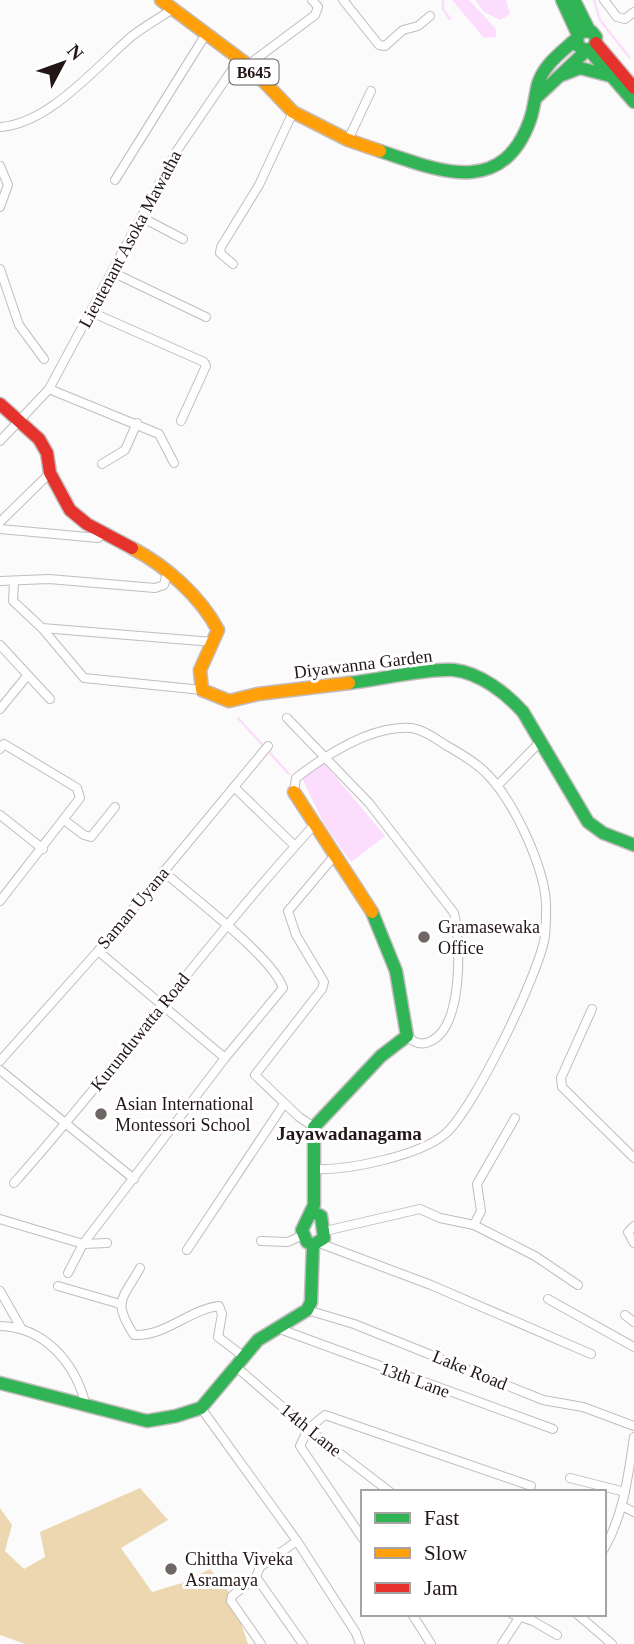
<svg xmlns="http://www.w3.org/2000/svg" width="634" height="1644" viewBox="0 0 634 1644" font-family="'Times New Roman',serif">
<rect width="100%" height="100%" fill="#fbfbfb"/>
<path fill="#edd7b1" d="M140 1488 168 1520 121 1548 152 1592 182 1583 210 1569 232 1596 248 1644H25L0 1635V1508L12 1525 5 1551 24 1569 45 1557 40 1532Z"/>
<g fill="#fdddfd">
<path d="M452 0H469L496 29V37L484 38Z"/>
<path d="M475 0H506L510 14 500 20 484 12Z"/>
<path d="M324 763 385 836 351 862 325 826 302 778Z"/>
</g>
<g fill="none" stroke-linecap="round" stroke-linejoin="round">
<g stroke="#fdddfd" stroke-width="2.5">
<path d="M443 0V9L450 19"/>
<path d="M594 0 600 20 629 57"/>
<path d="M238 718 289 774"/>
</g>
<g stroke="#c3bcbc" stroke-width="10">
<g id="street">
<path d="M343 0 379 45 385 46 403 30 418 26 430 16"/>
<path d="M604 0 617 17 625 19 634 12"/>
<path d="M248 65 315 15 318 7 312 0"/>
<path d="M0 127C49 124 97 66 132 36 145 26 159 18 173 9"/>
<path d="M348 140 371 91"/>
<path d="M0 166 8 185 0 207"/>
<path d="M115 180 206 34"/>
<path d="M141 217 183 239"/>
<path d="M233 264 220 253 221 247 259 185 293 112"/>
<path d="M0 269 19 325 44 359"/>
<path d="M112 272 206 317"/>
<path d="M91 312 204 362 206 366 181 421"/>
<path d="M49 389 159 434 174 463"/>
<path d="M0 441 49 389 176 152 240 58"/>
<path d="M102 464 125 450 137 423"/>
<path d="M0 522 50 473"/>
<path d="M0 529 98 538 103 534"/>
<path d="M0 581 49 579 155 588 164 585 167 572"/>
<path d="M14 582 13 601 42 628 84 678 202 690"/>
<path d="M42 628 213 642"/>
<path d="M0 645 50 699"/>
<path d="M0 709 27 676"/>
<path d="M287 718 369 803 454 913C461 943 463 1026 431 1041 422 1046 414 1043 407 1036"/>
<path d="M0 749 4 744 77 788 80 798 0 901"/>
<path d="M497 786 540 742"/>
<path d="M234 787 295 846"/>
<path d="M294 792 296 778C326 755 371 725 411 728 422 729 435 738 444 744 459 753 476 762 488 775 513 801 539 857 545 893 547 906 546 923 545 936 540 972 473 1111 445 1134 419 1156 346 1171 313 1169"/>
<path d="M0 815 43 849"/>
<path d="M64 820 84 835 91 837 115 807"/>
<path d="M98 951 225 1058"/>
<path d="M592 1009 561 1078 562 1087 634 1158"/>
<path d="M0 1061 98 951 268 746"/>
<path d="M0 1070 134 1179"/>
<path d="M314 1127 299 1117 255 1075 322 989 324 982 296 935 288 911 336 854"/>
<path d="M14 1183C118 1066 210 939 316 823"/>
<path d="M0 1219 83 1244 107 1243"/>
<path d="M474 1225 481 1211 477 1184 515 1118"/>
<path d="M634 1226 628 1232 634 1243"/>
<path d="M325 1231 420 1209 440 1218 474 1225 535 1256 578 1285"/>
<path d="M261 1241 288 1242 303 1235"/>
<path d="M319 1243 431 1285 591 1354"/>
<path d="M187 1250 284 1104"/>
<path d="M140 1268C122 1300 112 1301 134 1335 167 1336 188 1310 219 1306L222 1314 218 1337 243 1356"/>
<path d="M68 1273 83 1244 225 1058 283 988C273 957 191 896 163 871"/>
<path d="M58 1286 120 1304"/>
<path d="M0 1291 20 1326"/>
<path d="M548 1299 634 1347"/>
<path d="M307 1310 354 1324 543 1400 583 1407 634 1426"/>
<path d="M625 1315 634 1322"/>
<path d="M0 1326C44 1327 74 1362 85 1402"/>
<path d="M277 1328 553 1429"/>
<path d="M234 1365 308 1429 390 1492"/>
<path d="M201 1408 297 1541 356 1633 360 1644"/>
<path d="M570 1478 625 1492"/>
<path d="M622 1506 634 1512"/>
<path d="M363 1539 300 1446 308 1429 325 1415 531 1486"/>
<path d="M604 1549C624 1514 628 1476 634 1437"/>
<path d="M256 1577 303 1644"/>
<path d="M412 1614 431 1644"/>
<path d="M512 1614 533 1621 557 1635"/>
<path d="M577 1614 612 1644"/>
<path d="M261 1644 231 1601 232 1596 256 1577 260 1567 297 1541"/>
<path d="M502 1644 519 1618"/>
</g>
</g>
<g stroke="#c3bcbc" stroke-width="15">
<g id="fast">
<path d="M562 0 578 35 577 45 586 51 595 46 596 37 592 32 583 31 578 35"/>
<path d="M574 0 589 30"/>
<path d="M589 50 634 102"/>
<path d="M562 75 580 68 611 76"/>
<path d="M537 97 586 51"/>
<path d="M380 151C437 170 502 199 530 120 534 109 535 96 538 84 544 64 562 52 576 39"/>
<path d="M349 683C376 680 430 668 454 670 480 673 506 693 523 712L588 822 603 833 634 845"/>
<path d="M313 1212 321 1216 324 1238 313 1245"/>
<path d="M0 1383 147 1421 176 1416 201 1408 258 1340 307 1310 311 1302 313 1245 307 1242 302 1230 314 1205V1127L381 1056 407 1036 396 971 372 912"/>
</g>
</g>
<g stroke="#c3bcbc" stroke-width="15">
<g id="slow">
<path d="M161 0 248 65 293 112 348 140 380 151"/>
<path d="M132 548C166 566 200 596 218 630L200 670 202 690 229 701 258 694 349 683"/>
<path d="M294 792 372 912"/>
</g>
</g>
<g stroke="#c3bcbc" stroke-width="15">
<g id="jam">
<path d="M596 43 634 88"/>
<path d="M0 404 39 439 47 453 50 473 70 510 87 524 132 548"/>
</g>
</g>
<use href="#street" stroke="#fefefe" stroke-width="8"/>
<use href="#fast" stroke="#30b455" stroke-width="12"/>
<use href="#slow" stroke="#ff9f0a" stroke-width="12"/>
<use href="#jam" stroke="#e5322d" stroke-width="12"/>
</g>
<g fill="#6f6666" stroke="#fff" stroke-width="2.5">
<circle cx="424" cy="937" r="7"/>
<circle cx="101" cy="1114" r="7"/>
<circle cx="171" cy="1569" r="7"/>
</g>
<g text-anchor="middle" stroke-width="6" stroke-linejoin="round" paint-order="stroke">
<rect fill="#fff" stroke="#665c5c" stroke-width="2" x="229.5" y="59.5" width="49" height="25" rx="5"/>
<g font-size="16" font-weight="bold" fill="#241616">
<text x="254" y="78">B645</text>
</g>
<g font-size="18" fill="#241616" stroke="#fff">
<text transform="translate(130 239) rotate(-62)" y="6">Lieutenant Asoka Mawatha</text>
<text transform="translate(363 664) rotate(-7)" y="6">Diyawanna Garden</text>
<text transform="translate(133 908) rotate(-50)" y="6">Saman Uyana</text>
<text transform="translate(140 1032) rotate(-51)" y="6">Kurunduwatta Road</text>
<text transform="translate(470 1370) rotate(22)" y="6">Lake Road</text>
<text transform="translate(415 1380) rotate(20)" y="6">13th Lane</text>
<text transform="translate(311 1430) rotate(39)" y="6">14th Lane</text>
</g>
<g font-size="18" fill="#241616" stroke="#fff" text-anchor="start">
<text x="438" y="933">Gramasewaka<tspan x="438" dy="21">Office</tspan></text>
<text x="115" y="1110">Asian International<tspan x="115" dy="21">Montessori School</tspan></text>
<text x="185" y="1565">Chittha Viveka<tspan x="185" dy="21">Asramaya</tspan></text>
</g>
<g font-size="19" font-weight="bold" fill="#241616" stroke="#fff">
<text x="349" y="1140">Jayawadanagama</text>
</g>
</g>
<rect x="361" y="1490" width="245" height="126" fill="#ffffff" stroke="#a7a2a2" stroke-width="2"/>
<rect x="375" y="1513" width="35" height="10" fill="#30b455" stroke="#a7a2a2" stroke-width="2"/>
<text x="424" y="1525" font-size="21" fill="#241616">Fast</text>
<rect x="375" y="1548" width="35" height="10" fill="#ff9f0a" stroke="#a7a2a2" stroke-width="2"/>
<text x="424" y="1560" font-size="21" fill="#241616">Slow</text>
<rect x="375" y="1583" width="35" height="10" fill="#e5322d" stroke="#a7a2a2" stroke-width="2"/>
<text x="424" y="1595" font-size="21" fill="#241616">Jam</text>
<g transform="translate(63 63) rotate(49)" stroke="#ffffff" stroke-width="5" paint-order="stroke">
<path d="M0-5L12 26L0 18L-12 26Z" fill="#241616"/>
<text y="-10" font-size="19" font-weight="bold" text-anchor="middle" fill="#241616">N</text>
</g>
</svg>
